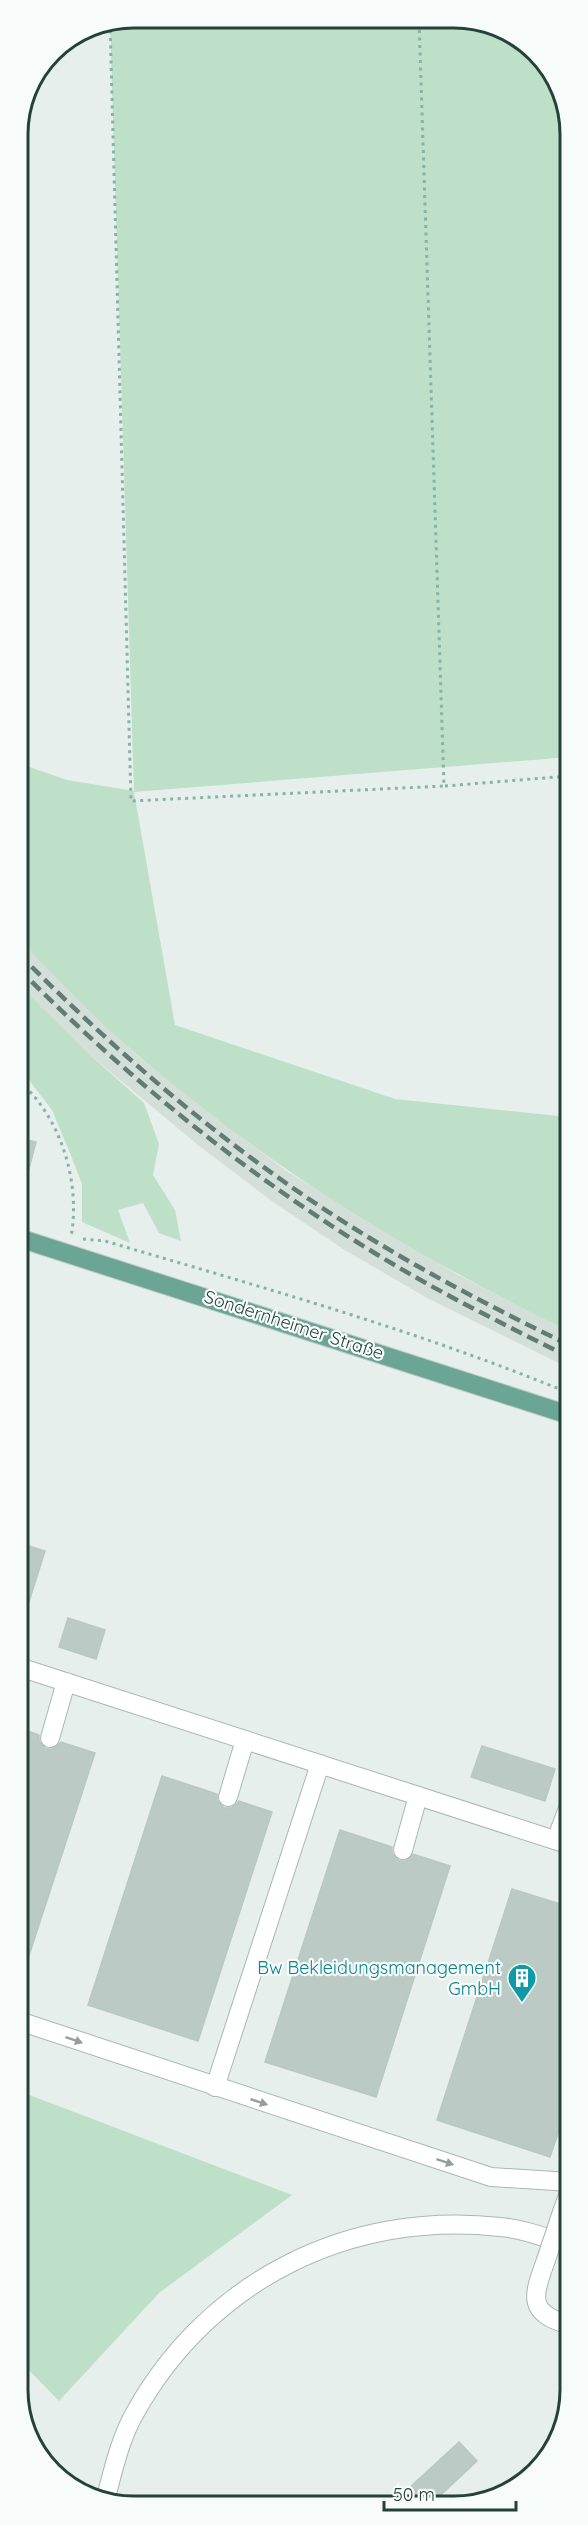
<svg xmlns="http://www.w3.org/2000/svg" width="588" height="2525" viewBox="0 0 588 2525" font-family="Quicksand,sans-serif">
<rect width="100%" height="100%" fill="#e6efeb"/>
<path fill="#d4dfda" d="M19 939 133 1052 201 1107 288 1172 458 1275 569 1331V1368L429 1299 343 1249 273 1202 198 1145 90 1055 19 984Z"/>
<g fill="#bfe0c8">
<path d="M135 18 476 20 536 52 569 119V757L134 792 175 1025 395 1099 569 1117V1331C414 1256 266 1166 135 1053 94 1018 56 978 19 939L18 763 67 780 134 791 110 23Z"/>
<path d="M19 984 90 1055 144 1103 159 1144 153 1175 175 1210 181 1241 159 1233 143 1203 118 1210 130 1243 82 1222V1184L70 1153 52 1110 19 1067Z"/>
<path d="M19 2091 292 2195 159 2293 59 2401 19 2360Z"/>
</g>
<g fill="#bbcac4" stroke="#b8c9c2" stroke-width="1.5">
<path d="M19 1138 36 1142 23 1191 19 1190Z"/>
<path d="M19 1543 45 1551 22 1624H19Z"/>
<path d="M68 1618 105 1630 96 1659 59 1647Z"/>
<path d="M19 1728 39 1735V1741L46 1749H53L61 1742 95 1753 22 1977H19Z"/>
<path d="M482 1746 555 1769 545 1801 471 1777Z"/>
<path d="M162 1776 217 1794V1800L224 1808H231L239 1801 272 1812 198 2041 88 2005Z"/>
<path d="M340 1830 392 1847V1853L399 1861H406L413 1854 450 1866 376 2097 265 2062Z"/>
<path d="M512 1889 570 1907V2098L550 2157 437 2120Z"/>
<path d="M459 2442 477 2461 429 2506H422L408 2489Z"/>
</g>
<g fill="none" stroke-linecap="round" stroke-linejoin="round">
<g stroke="#a8b8b2" stroke-width="20">
<g id="minor">
<path d="M19 1667 570 1845"/>
<path d="M50 1738 66 1682"/>
<path d="M228 1797 245 1740"/>
<path d="M556 1840 570 1803"/>
<path d="M403 1850 418 1796"/>
<path d="M19 2021 491 2177 570 2182"/>
<path d="M215 2087 320 1764"/>
<path d="M562 2212 570 2190"/>
<path d="M546 2260C533 2296 526 2313 570 2325"/>
<path d="M105 2501C113 2471 120 2438 136 2411 210 2280 350 2210 500 2227 524 2229 547 2238 570 2246"/>
</g>
</g>
<g stroke="#c2cac8" stroke-width="20">
<path id="major" d="M19 1238 569 1415"/>
</g>
<g stroke="#86b3a5" stroke-width="3" stroke-dasharray="3 4.5" stroke-linecap="butt">
<path d="M110 23 131 801 444 786 419 20"/>
<path d="M445 786 569 776"/>
<path d="M19 1081C61 1117 81 1183 71 1237"/>
<path d="M83 1239 105 1241C261 1287 419 1331 569 1393"/>
</g>
<use href="#minor" stroke="#fff" stroke-width="18"/>
<use href="#major" stroke="#6aa596" stroke-width="18"/>
<g stroke="#5f7d75" stroke-width="4.5" stroke-dasharray="12 6" stroke-linecap="butt">
<path d="M19 954C100 1036 188 1114 283 1181 373 1245 470 1297 569 1345"/>
<path d="M19 969C125 1076 244 1173 373 1252 436 1291 503 1324 569 1357"/>
</g>
<g stroke="#a8b8b2" stroke-width="20" stroke-linecap="butt">
<path id="minor-bridge" d="M546 2260 562 2212"/>
</g>
<use href="#minor-bridge" stroke="#fff" stroke-width="18"/>
</g>
<defs><path id="oneway-solid" d="M-6-.8H1V-3.2L6.5 0L1 3.2V.8H-6Z" transform="scale(1.5)"/></defs>
<g fill="#92a09c">
<use href="#oneway-solid" transform="translate(74 2040) rotate(19)"/>
<use href="#oneway-solid" transform="translate(259 2102) rotate(18)"/>
<use href="#oneway-solid" transform="translate(445 2162) rotate(18)"/>
</g>
<defs>
<g id="building-pin" transform="scale(1.5)"><path d="M0 17L-7.5 6A9.5 9.5 0 1 1 7.5 6Z" fill="#0f9aa8" stroke="#f7fbf9"/><path d="M-4-6H4V6H1V3H-1V6H-4ZM-2.5-4.3h1.7v1.8h-1.7ZM.8-4.3h1.7v1.8H.8ZM-2.5-1h1.7V.8h-1.7ZM.8-1h1.7V.8H.8Z" fill="#fff"/></g>
</defs>
<g fill-rule="evenodd">
<use href="#building-pin" x="522" y="1978"/>
</g>
<g text-anchor="middle" stroke-width="4.5" stroke-linejoin="round" paint-order="stroke">
<g font-size="18" fill="#24423a" stroke="#f7fbf9">
<text transform="translate(294 1325) rotate(18)" y="6">Sondernheimer Straße</text>
</g>
<g font-size="18" fill="#0d838f" stroke="#f7fbf9" text-anchor="end">
<text x="501" y="1974">Bw Bekleidungsmanagement<tspan x="501" dy="21">GmbH</tspan></text>
</g>
</g>
<path d="M0 0H588V2525H0ZM134 28H454A106 106 0 0 1 560 134V2390A106 106 0 0 1 454 2496H134A106 106 0 0 1 28 2390V134A106 106 0 0 1 134 28Z" fill="#f7fbf9" fill-rule="evenodd"/>
<path fill="none" stroke="#24423a" stroke-width="3" d="M134 28H454A106 106 0 0 1 560 134V2390A106 106 0 0 1 454 2496H134A106 106 0 0 1 28 2390V134A106 106 0 0 1 134 28Z"/>
<path d="M384 2501v9h132v-9" fill="none" stroke="#24423a" stroke-width="3"/>
<text x="393" y="2501" font-size="18" fill="#24423a" stroke="#f7fbf9" stroke-width="4.5" paint-order="stroke">50 m</text>
</svg>
